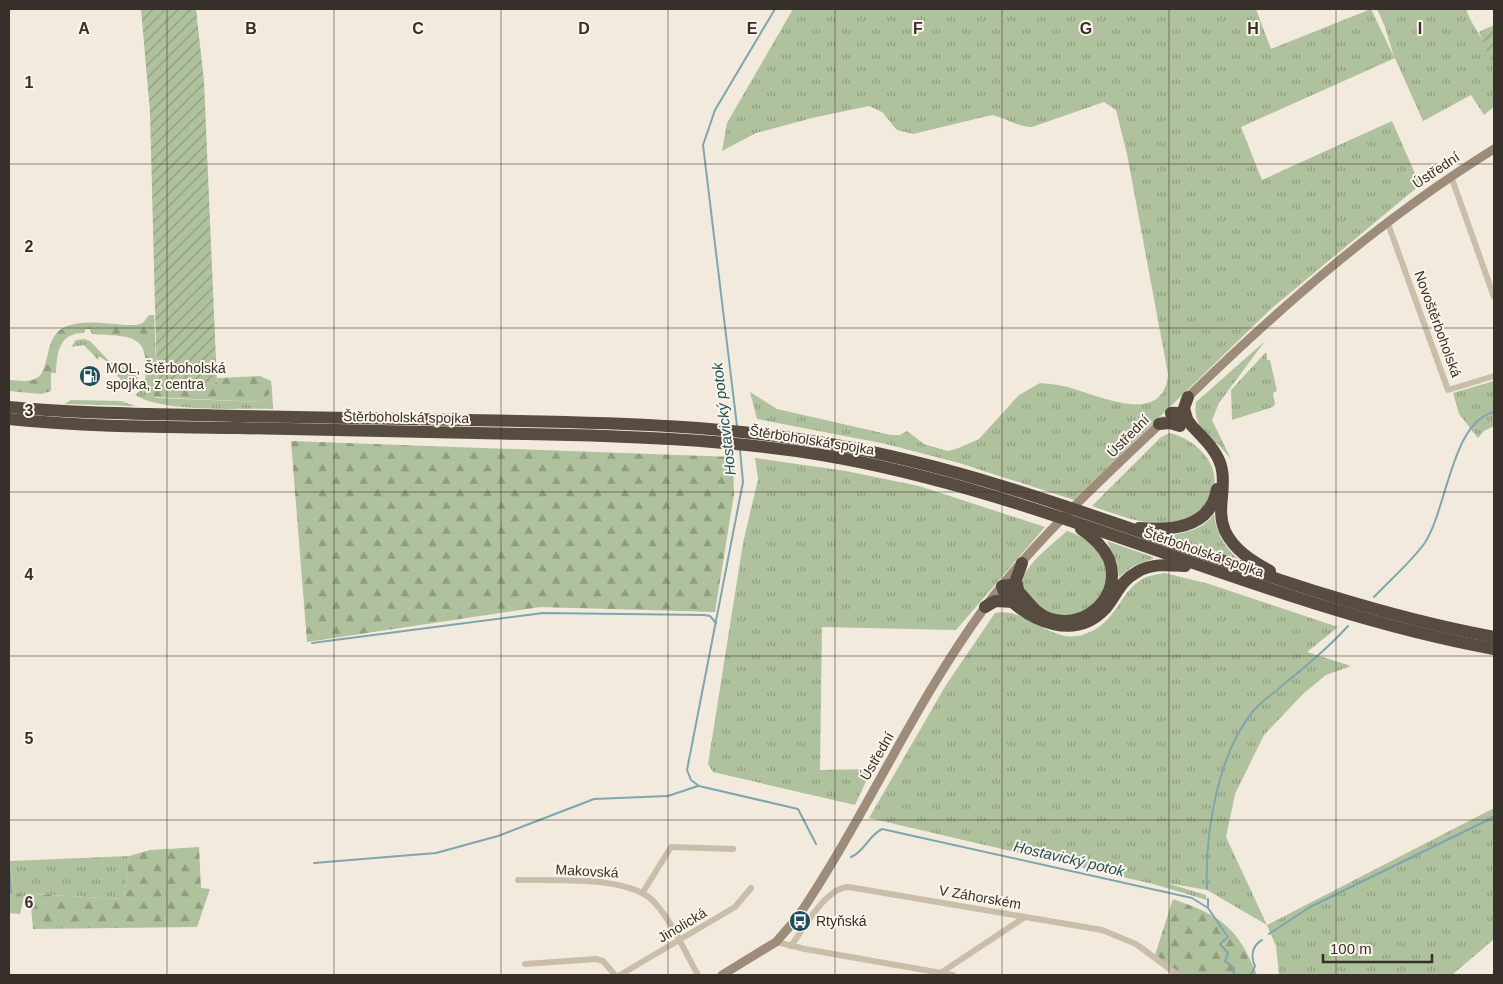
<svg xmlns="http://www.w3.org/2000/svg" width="1503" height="984" viewBox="0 0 1503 984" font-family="Helvetica,sans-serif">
<defs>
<pattern id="grass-tufts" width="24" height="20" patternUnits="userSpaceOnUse" patternTransform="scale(1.25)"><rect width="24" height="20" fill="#b0c19d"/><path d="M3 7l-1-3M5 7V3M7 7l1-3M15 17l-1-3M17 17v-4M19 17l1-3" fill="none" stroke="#909d80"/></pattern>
<pattern id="forest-firs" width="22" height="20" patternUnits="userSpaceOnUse" patternTransform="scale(1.25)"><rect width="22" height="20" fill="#b0c19d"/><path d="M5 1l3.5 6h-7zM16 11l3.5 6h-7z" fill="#909d80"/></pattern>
<pattern id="garden-furrows" width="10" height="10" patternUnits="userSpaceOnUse" patternTransform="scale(1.25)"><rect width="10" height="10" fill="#b0c19d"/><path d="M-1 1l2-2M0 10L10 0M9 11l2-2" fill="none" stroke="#909d80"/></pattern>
</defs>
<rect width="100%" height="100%" fill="#f2ebdd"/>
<g fill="url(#grass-tufts)">
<path d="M793 9H1256L1271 49 1371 9 1394 57 1385 27 1377 9H1466C1473 30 1490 45 1494 68 1497 80 1494 95 1494 107L1484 115 1471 95 1423 121 1395 58 1241 127 1262 180 1392 121 1420 185 1272 308 1074 500 959 463 886 444 757 419 750 392 777 409 891 435H900L907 431 924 444 948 451 956 449 979 439 1019 395 1040 383C1051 384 1061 385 1071 388 1100 396 1164 427 1168 374L1127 154 1116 110 1104 102 1032 127C1017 127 1006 118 992 115L913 134 897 130 882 112 869 106 812 118 756 133 722 151 727 123Z"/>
<path d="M84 339 90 341 110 362 134 372 138 379 135 387 127 389V385L114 373V367L99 356 98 360 84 345 71 347 76 340Z"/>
<path d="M1265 341 1219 403 1212 420 1231 459 1217 443 1214 444C1203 431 1193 421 1196 402Z"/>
<path d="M1266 352 1267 360H1270L1277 391 1273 393 1275 404 1273 407 1232 420 1231 390Z"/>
<path d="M1494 381V426L1484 431 1478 438 1459 414 1453 393Z"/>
<path d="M145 382 150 388 153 397 157 398 263 402 272 390 273 409C237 408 165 413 135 395L141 390Z"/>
<path d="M71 400 121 401 136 406 64 404Z"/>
<path d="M1169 433C1192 437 1222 463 1213 490 1212 495 1208 499 1206 504 1200 513 1190 521 1178 523 1148 527 1120 516 1092 506L1160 438Z"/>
<path d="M755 458 846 471 919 486 1045 527 956 630 822 627 820 770 872 769 855 805 713 772 708 764 743 543 758 479Z"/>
<path d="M1214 514C1216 532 1224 547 1238 559L1171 536C1187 531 1203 530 1214 514Z"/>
<path d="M1067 531C1087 537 1109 554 1108 577 1107 586 1098 598 1095 606 1087 609 1074 617 1066 617 1048 617 1017 596 1024 576 1029 562 1056 541 1067 531Z"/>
<path d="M1107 541 1153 557V559L1133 566 1119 577 1117 563Z"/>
<path d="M1165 573 1209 584 1338 627 1307 652 1351 666 1326 675 1303 694 1264 735 1235 794 1226 837 1267 925 1494 808V939L1452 975H1279L1276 946 1267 925 1207 890 1167 883 1206 895 1207 900 1153 884 869 818 946 685 995 613C1028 607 1049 644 1082 635 1119 624 1118 590 1146 577 1152 575 1159 574 1165 573Z"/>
<path d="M129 856 124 899 30 894 24 897 14 890 10 861Z"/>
</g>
<g fill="url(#forest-firs)">
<path d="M149 315H154L157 383 217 384V378L260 376 271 381 272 390 263 402 153 397 150 388 145 382C150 333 134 337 92 334L90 329H86L84 333C59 333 57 352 56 373H51V391L41 394 9 391V380C16 380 25 382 32 380 54 375 40 336 67 326 88 318 115 326 136 325L143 323Z"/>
<path d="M291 441 733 457 734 494 715 612 540 607 307 642Z"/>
<path d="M199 847 201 888 210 889 197 927 33 929 30 894 124 899 129 856 150 850Z"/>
<path d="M9 852 14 890 24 897 20 914 9 913Z"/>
<path d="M1173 899C1222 916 1237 927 1257 975H1176L1155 955Z"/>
</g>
<g fill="url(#garden-furrows)">
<path d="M141 9H196L204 81 217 384 157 383 150 112Z"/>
<path d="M1494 25V68L1479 32Z"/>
</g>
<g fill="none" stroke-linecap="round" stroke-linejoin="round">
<g stroke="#7da6af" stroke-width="2">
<path d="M737 426 703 145 715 110 775 9"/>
<path d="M740 450 743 482 687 770 691 780 699 786 798 809 816 844"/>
<path d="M1374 597C1390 580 1410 563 1424 544 1447 511 1451 422 1494 412"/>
<path d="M312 643 543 613 704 615 710 616 716 623"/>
<path d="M851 857C865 851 868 836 882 829L1192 898 1208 908 1228 937 1220 944 1228 953 1225 961 1234 968V974L1231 975"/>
<path d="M314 863 436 853 498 836 594 799 668 796 698 786"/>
<path d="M1207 889C1205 834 1217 754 1254 710 1262 701 1274 693 1283 685 1306 666 1328 648 1348 626"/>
<path d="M9 892H11L9 869"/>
<path d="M1208 899V907"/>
<path d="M1269 934 1310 907 1494 817"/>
<path d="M1251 975 1255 966C1251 958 1251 946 1262 940"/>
</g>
<g stroke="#cabda9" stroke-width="6">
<path d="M1451 176 1494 297"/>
<path d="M1387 221 1448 390 1494 376"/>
<path d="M518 880C553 881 632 875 655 903 673 923 685 952 698 975"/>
<path d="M643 892 671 847 733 849"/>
<path d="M776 942 805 949 953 975"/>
<path d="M791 946C804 928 826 887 849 887L1102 930 1136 944 1178 975"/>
<path d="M525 964 596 959 603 961 615 975"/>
<path d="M939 974 1025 917"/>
<path d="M620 975 735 907 751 888"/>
</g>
<g stroke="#9e8c7b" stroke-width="9">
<path d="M1185 400C1280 307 1381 219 1494 149"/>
<path d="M722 975 776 942 797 918C865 818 913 705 985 607 1036 539 1101 480 1163 421"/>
</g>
<g stroke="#584b40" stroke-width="12">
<path d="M9 407C85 414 161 414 237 416 331 418 425 419 519 421 623 423 727 426 830 444 1058 483 1266 595 1494 637"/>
<path d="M9 419C85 427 161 427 237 428 333 430 430 432 526 434 625 436 724 439 822 455 1053 494 1264 607 1494 649"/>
<path d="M1187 419 1184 408 1188 397"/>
<path d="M1159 424 1170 423 1180 426"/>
<path d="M1179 425 1172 418 1171 413C1181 411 1187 419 1192 426 1204 439 1219 452 1222 470 1226 491 1216 510 1225 531 1234 550 1252 561 1270 571"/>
<path d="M1139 528C1171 531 1211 528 1217 489"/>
<path d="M1081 529C1093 537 1103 546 1109 559 1123 595 1086 630 1051 619 1032 614 1026 595 1011 585L1002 586 1005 595C1031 622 1075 641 1105 609 1117 595 1119 582 1137 572 1152 563 1169 565 1185 566"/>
<path d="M1019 593 1016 580 1022 563"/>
<path d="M985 607 995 601 1013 602"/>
</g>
</g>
<path fill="none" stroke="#372f29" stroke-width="1" stroke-opacity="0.55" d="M167 9V975M334 9V975M501 9V975M668 9V975M835 9V975M1002 9V975M1169 9V975M1336 9V975M9 164H1494M9 328H1494M9 492H1494M9 656H1494M9 820H1494"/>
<defs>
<g id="fuel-disc" transform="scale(1.125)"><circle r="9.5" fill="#1f4d58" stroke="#faf4ea"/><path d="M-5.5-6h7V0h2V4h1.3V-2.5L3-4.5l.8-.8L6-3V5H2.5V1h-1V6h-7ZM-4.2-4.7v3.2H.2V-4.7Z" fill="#fff"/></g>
<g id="bus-disc" transform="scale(1.125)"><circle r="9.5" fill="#1f4d58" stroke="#faf4ea"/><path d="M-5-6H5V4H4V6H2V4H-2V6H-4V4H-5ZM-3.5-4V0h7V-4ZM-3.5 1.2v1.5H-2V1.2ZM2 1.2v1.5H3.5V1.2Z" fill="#fff"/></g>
</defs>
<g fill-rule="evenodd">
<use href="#fuel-disc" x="90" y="376"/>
<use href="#bus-disc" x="800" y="921"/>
</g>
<g text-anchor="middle" stroke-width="4" stroke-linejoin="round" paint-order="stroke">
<g font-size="14" fill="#372f29" stroke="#faf4ea">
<text transform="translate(1436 170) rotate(-34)" y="5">Ústřední</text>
<text transform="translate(1438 324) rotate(70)" y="5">Novoštěrboholská</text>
<text transform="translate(406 417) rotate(1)" y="5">Štěrboholská spojka</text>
<text transform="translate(1128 436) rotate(-45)" y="5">Ústřední</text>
<text transform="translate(812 440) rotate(9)" y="5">Štěrboholská spojka</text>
<text transform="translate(1204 552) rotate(19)" y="5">Štěrboholská spojka</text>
<text transform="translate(877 756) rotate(-60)" y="5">Ústřední</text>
<text transform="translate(587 871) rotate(3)" y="5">Makovská</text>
<text transform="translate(980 897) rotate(10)" y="5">V Záhorském</text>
<text transform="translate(682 925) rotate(-31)" y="5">Jinolická</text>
</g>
<g font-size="14" fill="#372f29" stroke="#faf4ea" text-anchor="start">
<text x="106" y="373">MOL, Štěrboholská<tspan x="106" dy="16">spojka, z centra</tspan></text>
<text x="816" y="926">Rtyňská</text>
</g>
<g font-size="15" font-style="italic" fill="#1f4d58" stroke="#faf4ea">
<text transform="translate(724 419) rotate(-97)" y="5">Hostavický potok</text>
<text transform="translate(1069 859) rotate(13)" y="5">Hostavický potok</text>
</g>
</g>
<g font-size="16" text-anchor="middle" font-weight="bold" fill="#372f29" stroke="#faf4ea" stroke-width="4" stroke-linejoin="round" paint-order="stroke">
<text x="84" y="34">A</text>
<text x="251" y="34">B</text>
<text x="418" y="34">C</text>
<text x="584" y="34">D</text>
<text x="752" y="34">E</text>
<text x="918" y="34">F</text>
<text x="1086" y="34">G</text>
<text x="1253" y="34">H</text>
<text x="1420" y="34">I</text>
<text x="29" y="88">1</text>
<text x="29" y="252">2</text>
<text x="29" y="416">3</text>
<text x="29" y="580">4</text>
<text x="29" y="744">5</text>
<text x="29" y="908">6</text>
</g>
<rect width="1503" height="984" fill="none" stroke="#372f29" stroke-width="20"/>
<path d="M1323 954v8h109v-8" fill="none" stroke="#372f29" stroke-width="2.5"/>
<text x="1330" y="954" font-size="15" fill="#372f29" stroke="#faf4ea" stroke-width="4" paint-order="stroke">100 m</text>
</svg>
